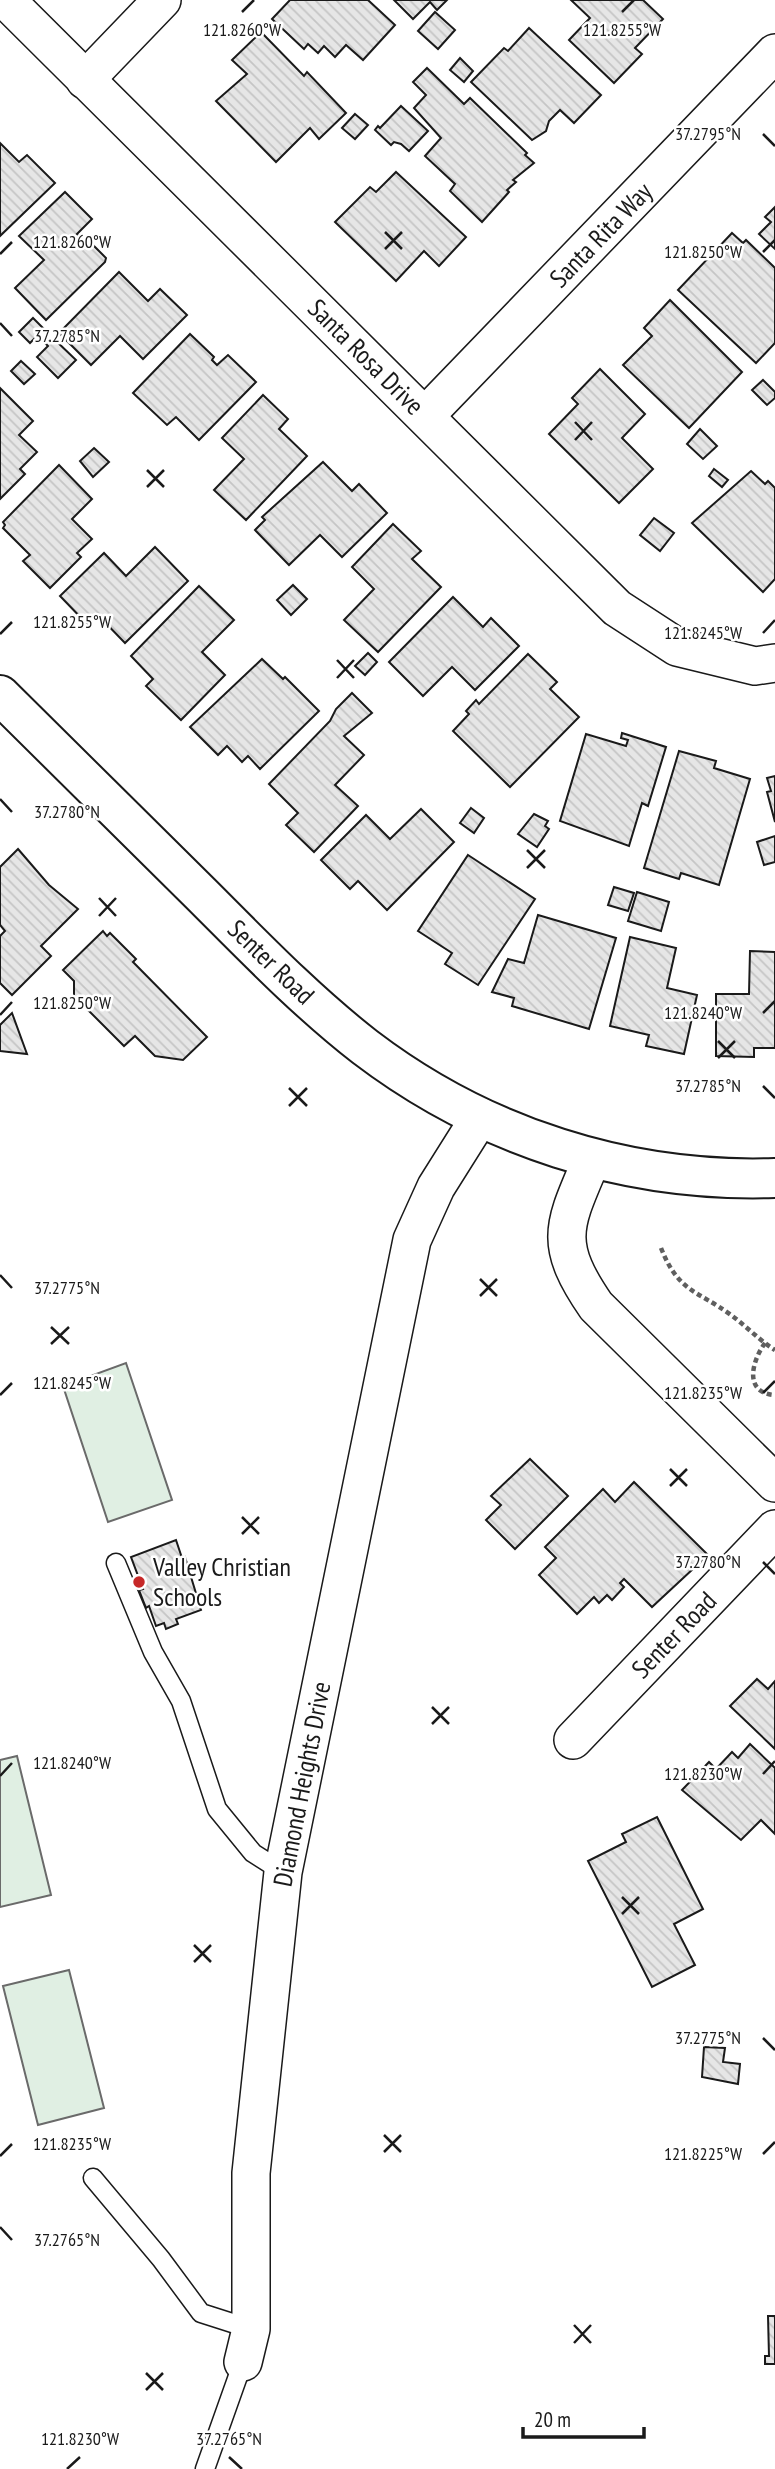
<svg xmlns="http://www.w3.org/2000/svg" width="775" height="2469" viewBox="0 0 775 2469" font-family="'PT Sans Narrow',sans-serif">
<defs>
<pattern id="building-back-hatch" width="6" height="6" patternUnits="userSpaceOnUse" patternTransform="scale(1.75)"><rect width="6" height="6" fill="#e6e6e6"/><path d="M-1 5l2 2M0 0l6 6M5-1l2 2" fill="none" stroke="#c5c5c5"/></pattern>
</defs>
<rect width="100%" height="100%" fill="#fff"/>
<g fill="#e0efe3" stroke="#6a6a6a" stroke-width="2">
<path d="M126 1363 172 1500 108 1522 63 1386Z"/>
<path d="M17 1756 51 1895 0 1907V1760Z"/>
<path d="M69 1970 104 2108 38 2125 3 1986Z"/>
</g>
<g fill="url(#building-back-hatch)" stroke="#1a1a1a" stroke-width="2">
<path d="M290 0H368L395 25 363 60 346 45 335 57 324 46 318 53 308 44 304 49 272 19Z"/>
<path d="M394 0H447L437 10 430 2 413 19Z"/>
<path d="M571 0H643L663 19 635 48 642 54 614 83 569 40 590 18Z"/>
<path d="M435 12 455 30 438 49 418 31Z"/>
<path d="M529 28 601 95 574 123 560 110 549 121 546 131 532 140 471 82 504 48 508 51Z"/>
<path d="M261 32 304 76 307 72 346 113 319 139 310 128 276 162 216 101 247 74 232 60Z"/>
<path d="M460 58 473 71 464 82 450 70Z"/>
<path d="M427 68 464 104 470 98 527 153 525 155 534 163 513 180 516 182 507 190 509 192 482 222 450 191 455 184 425 156 441 138 414 108 426 95 413 82Z"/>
<path d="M401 106 428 131 409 151 401 144 394 142 391 145 375 130 378 126 380 128Z"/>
<path d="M355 114 368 125 355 139 342 128Z"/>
<path d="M0 143 19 162 27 155 55 183 0 236Z"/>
<path d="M396 172 466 237 439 266 424 251 396 281 335 222 370 187 376 192Z"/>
<path d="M65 192 92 219 77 234 83 239 85 237 106 258 105 262 46 320 15 288 44 260 19 236Z"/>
<path d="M775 207V249L759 234 771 222 765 217Z"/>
<path d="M732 233 743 243 746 240 775 268V343L756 363 678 290Z"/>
<path d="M119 272 148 301 160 289 187 315 143 359 120 336 91 365 59 333Z"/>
<path d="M670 300 742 372 689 428 623 365 652 336 644 328Z"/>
<path d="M33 318 44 329 30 343 19 332Z"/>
<path d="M190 334 214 357 212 360 217 365 228 355 256 382 199 440 176 417 167 425 133 393Z"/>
<path d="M49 339 52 341 54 339 76 360 58 378 37 357 48 346 45 343Z"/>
<path d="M21 361 35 374 24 384 11 371Z"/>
<path d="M600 369 645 414 622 438 653 469 619 503 549 434 578 404 572 398Z"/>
<path d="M763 380 775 392V398L767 405 752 390Z"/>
<path d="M0 388 33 421 19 435 37 452 20 469 25 474 0 499Z"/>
<path d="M263 395 288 419 279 429 307 456 246 520 214 490 244 459 222 438Z"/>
<path d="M700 429 717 446 703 459 687 444Z"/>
<path d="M94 448 109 462 93 477 80 461Z"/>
<path d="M323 462 352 491 359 484 387 513 342 557 320 535 289 565 255 530 265 520 262 517Z"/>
<path d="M59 465 92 499 72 519 92 539 77 553 81 557 50 588 23 561 30 555 3 528 5 525 3 522Z"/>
<path d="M714 469 728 480 722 487 709 476Z"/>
<path d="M751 471 765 484 768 481 775 488V579L763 592 692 523Z"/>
<path d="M654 518 674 533 660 551 640 535Z"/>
<path d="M393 524 421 551 412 559 441 587 378 652 344 620 374 589 352 567Z"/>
<path d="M155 547 188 581 125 643 97 614 87 624 60 596 104 553 126 576Z"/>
<path d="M293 585 307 599 291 615 277 600Z"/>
<path d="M199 586 234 620 202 652 225 675 181 720 146 686 153 679 131 656Z"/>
<path d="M453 597 483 627 491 618 519 646 475 690 452 667 423 696 389 662Z"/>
<path d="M368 653 377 662 365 675 355 666Z"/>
<path d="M528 654 557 682 550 689 579 717 510 787 453 731 469 714 466 711 476 700 479 704Z"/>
<path d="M262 659 283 679 285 677 319 711 260 769 248 756 242 762 227 746 218 755 190 727Z"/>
<path d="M352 693 372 713 344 736 364 755 335 785 358 806 314 852 286 825 298 813 269 784 330 721 336 709Z"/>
<path d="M622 733 666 747 648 806 642 803 629 846 560 821 586 734 626 746 628 740 621 738Z"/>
<path d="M679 751 716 761 714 768 750 779 719 885 681 873 679 879 644 868Z"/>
<path d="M775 776V822L767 792 771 791 767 778Z"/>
<path d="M471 808 484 818 474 833 460 823Z"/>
<path d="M421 809 454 842 387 910 358 881 350 889 321 860 366 815 390 839Z"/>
<path d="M534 814 548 821 545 826 549 829 537 847 518 834Z"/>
<path d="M775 836V862L764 865 757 842Z"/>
<path d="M18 849 49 885 78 909 41 946 51 956 12 995 0 983V936L5 931 0 925V867Z"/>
<path d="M468 855 535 899 478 985 445 964 452 953 418 931Z"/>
<path d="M614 887 634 893 628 911 608 905Z"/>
<path d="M637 892 669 902 661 931 628 921Z"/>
<path d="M538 915 616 938 589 1029 512 1006 514 998 492 992 508 959 524 963Z"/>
<path d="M103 931 107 936 110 933 136 959 133 962 207 1037 183 1060 155 1056 135 1036 124 1046 74 996V981L63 970Z"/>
<path d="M630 937 676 948 667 988 697 995 684 1054 646 1046 649 1035 610 1026Z"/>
<path d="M750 951 775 952V1048H754V1057L716 1056V994H749Z"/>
<path d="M12 1013 27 1054 0 1051V1025Z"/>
<path d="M530 1459 568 1496 515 1549 486 1520 501 1505 491 1496Z"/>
<path d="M634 1482 708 1555 652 1607 624 1579 620 1583 624 1587 612 1600 607 1595 599 1603 594 1597 577 1614 539 1575 556 1558 545 1547 603 1489 615 1502Z"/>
<path d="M176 1540 182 1558 185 1557 201 1610 176 1619 178 1624 166 1629 164 1623 156 1626 149 1606 146 1608 139 1590 143 1589 131 1557Z"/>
<path d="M757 1679 768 1689 775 1681V1749L730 1706Z"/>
<path d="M750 1744 775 1768V1834L761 1820 741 1840 682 1790 709 1762 716 1769 732 1752 738 1758Z"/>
<path d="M657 1817 703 1909 674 1924 695 1965 652 1987 588 1861 626 1842 622 1834Z"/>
<path d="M704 2047 725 2048 723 2062 740 2064 738 2084 702 2077Z"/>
<path d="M768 2316H775V2364H765V2356H769Z"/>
</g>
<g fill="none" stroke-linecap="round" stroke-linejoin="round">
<g stroke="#1a1a1a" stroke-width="21">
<g id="lane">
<path d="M116 1563 153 1652 181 1701 217 1809 253 1853 283 1872"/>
<path d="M93 2178 161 2259 201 2313 251 2329"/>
<path d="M205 2469 243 2362"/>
</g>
</g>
<g stroke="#1a1a1a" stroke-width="40">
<g id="street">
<path d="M6 0 617 608 677 647 755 666 775 663"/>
<path d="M85 80 162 0"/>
<path d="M425 416 775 53"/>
<path d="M592 1159C564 1225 552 1242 596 1306L775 1483"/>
<path d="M573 1740 775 1529"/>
<path d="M243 2362 251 2329V2173L283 1872 412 1240 436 1187 480 1117"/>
</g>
</g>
<g stroke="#1a1a1a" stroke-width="42">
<path id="secondary" d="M0 695C68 762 135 829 203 896 255 948 307 1002 365 1047 483 1137 627 1183 775 1178"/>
</g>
<g stroke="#5f5f5f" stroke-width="4.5" stroke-dasharray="5 3.5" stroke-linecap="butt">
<path d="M661 1248C679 1293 697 1290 731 1315 746 1326 759 1340 775 1350"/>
<path d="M765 1343C752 1361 743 1393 775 1395"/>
</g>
<use href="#lane" stroke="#fff" stroke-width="18"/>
<use href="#street" stroke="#fff" stroke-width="37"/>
<use href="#secondary" stroke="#fff" stroke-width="38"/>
</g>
<path fill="none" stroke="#1a1a1a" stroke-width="2.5" d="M242 12 254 0M622 12 634 0M763 134 775 146M385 232 402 249M385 249 402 232M763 252 775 240M0 254 12 242M0 323 12 336M575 422 592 440M575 440 592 422M147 470 164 487M147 487 164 470M763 633 775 620M0 634 12 622M337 660 354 678M337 678 354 660M0 799 12 812M527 850 545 868M527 868 545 850M99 898 116 916M99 916 116 898M763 1013 775 1001M0 1015 12 1002M718 1041 735 1058M718 1058 735 1041M763 1086 775 1098M289 1088 307 1106M289 1106 307 1088M0 1275 12 1288M480 1279 497 1296M480 1296 497 1279M51 1327 69 1344M51 1344 69 1327M763 1393 775 1381M0 1395 12 1383M670 1469 687 1486M670 1486 687 1469M242 1517 259 1534M242 1534 259 1517M763 1562 775 1574M432 1707 449 1724M432 1724 449 1707M763 1774 775 1761M0 1776 12 1763M622 1897 639 1914M622 1914 639 1897M194 1945 211 1962M194 1962 211 1945M763 2038 775 2050M384 2135 401 2152M384 2152 401 2135M763 2154 775 2142M0 2156 12 2144M0 2227 12 2240M574 2325 591 2343M574 2343 591 2325M146 2373 163 2390M146 2390 163 2373M229 2457 242 2469M67 2469 80 2457"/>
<circle fill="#c62828" stroke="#fff" stroke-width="2.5" cx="139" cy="1582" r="7"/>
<g text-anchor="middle" stroke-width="5" stroke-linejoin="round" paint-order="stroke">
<g font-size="26" fill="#1a1a1a" stroke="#fff">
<text transform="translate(601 235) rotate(-46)" y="9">Santa Rita Way</text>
<text transform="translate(366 357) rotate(45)" y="9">Santa Rosa Drive</text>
<text transform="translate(271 962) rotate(44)" y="9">Senter Road</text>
<text transform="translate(674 1635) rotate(-46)" y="9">Senter Road</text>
<text transform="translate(302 1784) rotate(-79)" y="9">Diamond Heights Drive</text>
</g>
<g font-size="26" fill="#1a1a1a" stroke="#fff" text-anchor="start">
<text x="153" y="1576">Valley Christian<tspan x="153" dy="30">Schools</tspan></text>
</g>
</g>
<g font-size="18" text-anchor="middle" fill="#1a1a1a" stroke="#fff" stroke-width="5" stroke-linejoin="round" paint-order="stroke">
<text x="242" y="36">121.8260°W</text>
<text x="622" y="36">121.8255°W</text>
<text x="708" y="140">37.2795°N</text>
<text x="72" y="248">121.8260°W</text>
<text x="703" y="258">121.8250°W</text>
<text x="67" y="342">37.2785°N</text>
<text x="72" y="628">121.8255°W</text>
<text x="703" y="639">121.8245°W</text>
<text x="67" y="818">37.2780°N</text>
<text x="72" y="1009">121.8250°W</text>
<text x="703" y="1019">121.8240°W</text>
<text x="708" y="1092">37.2785°N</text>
<text x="67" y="1294">37.2775°N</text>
<text x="72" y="1389">121.8245°W</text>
<text x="703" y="1399">121.8235°W</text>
<text x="708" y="1568">37.2780°N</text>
<text x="72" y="1769">121.8240°W</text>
<text x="703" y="1780">121.8230°W</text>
<text x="708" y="2044">37.2775°N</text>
<text x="72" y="2150">121.8235°W</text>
<text x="703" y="2160">121.8225°W</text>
<text x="67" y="2246">37.2765°N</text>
<text x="80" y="2445">121.8230°W</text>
<text x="229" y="2445">37.2765°N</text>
</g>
<path d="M523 2427v10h121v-10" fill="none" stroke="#1a1a1a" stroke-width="3.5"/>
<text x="534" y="2427" font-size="21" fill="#1a1a1a" stroke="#ffffff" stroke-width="5" paint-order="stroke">20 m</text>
</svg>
